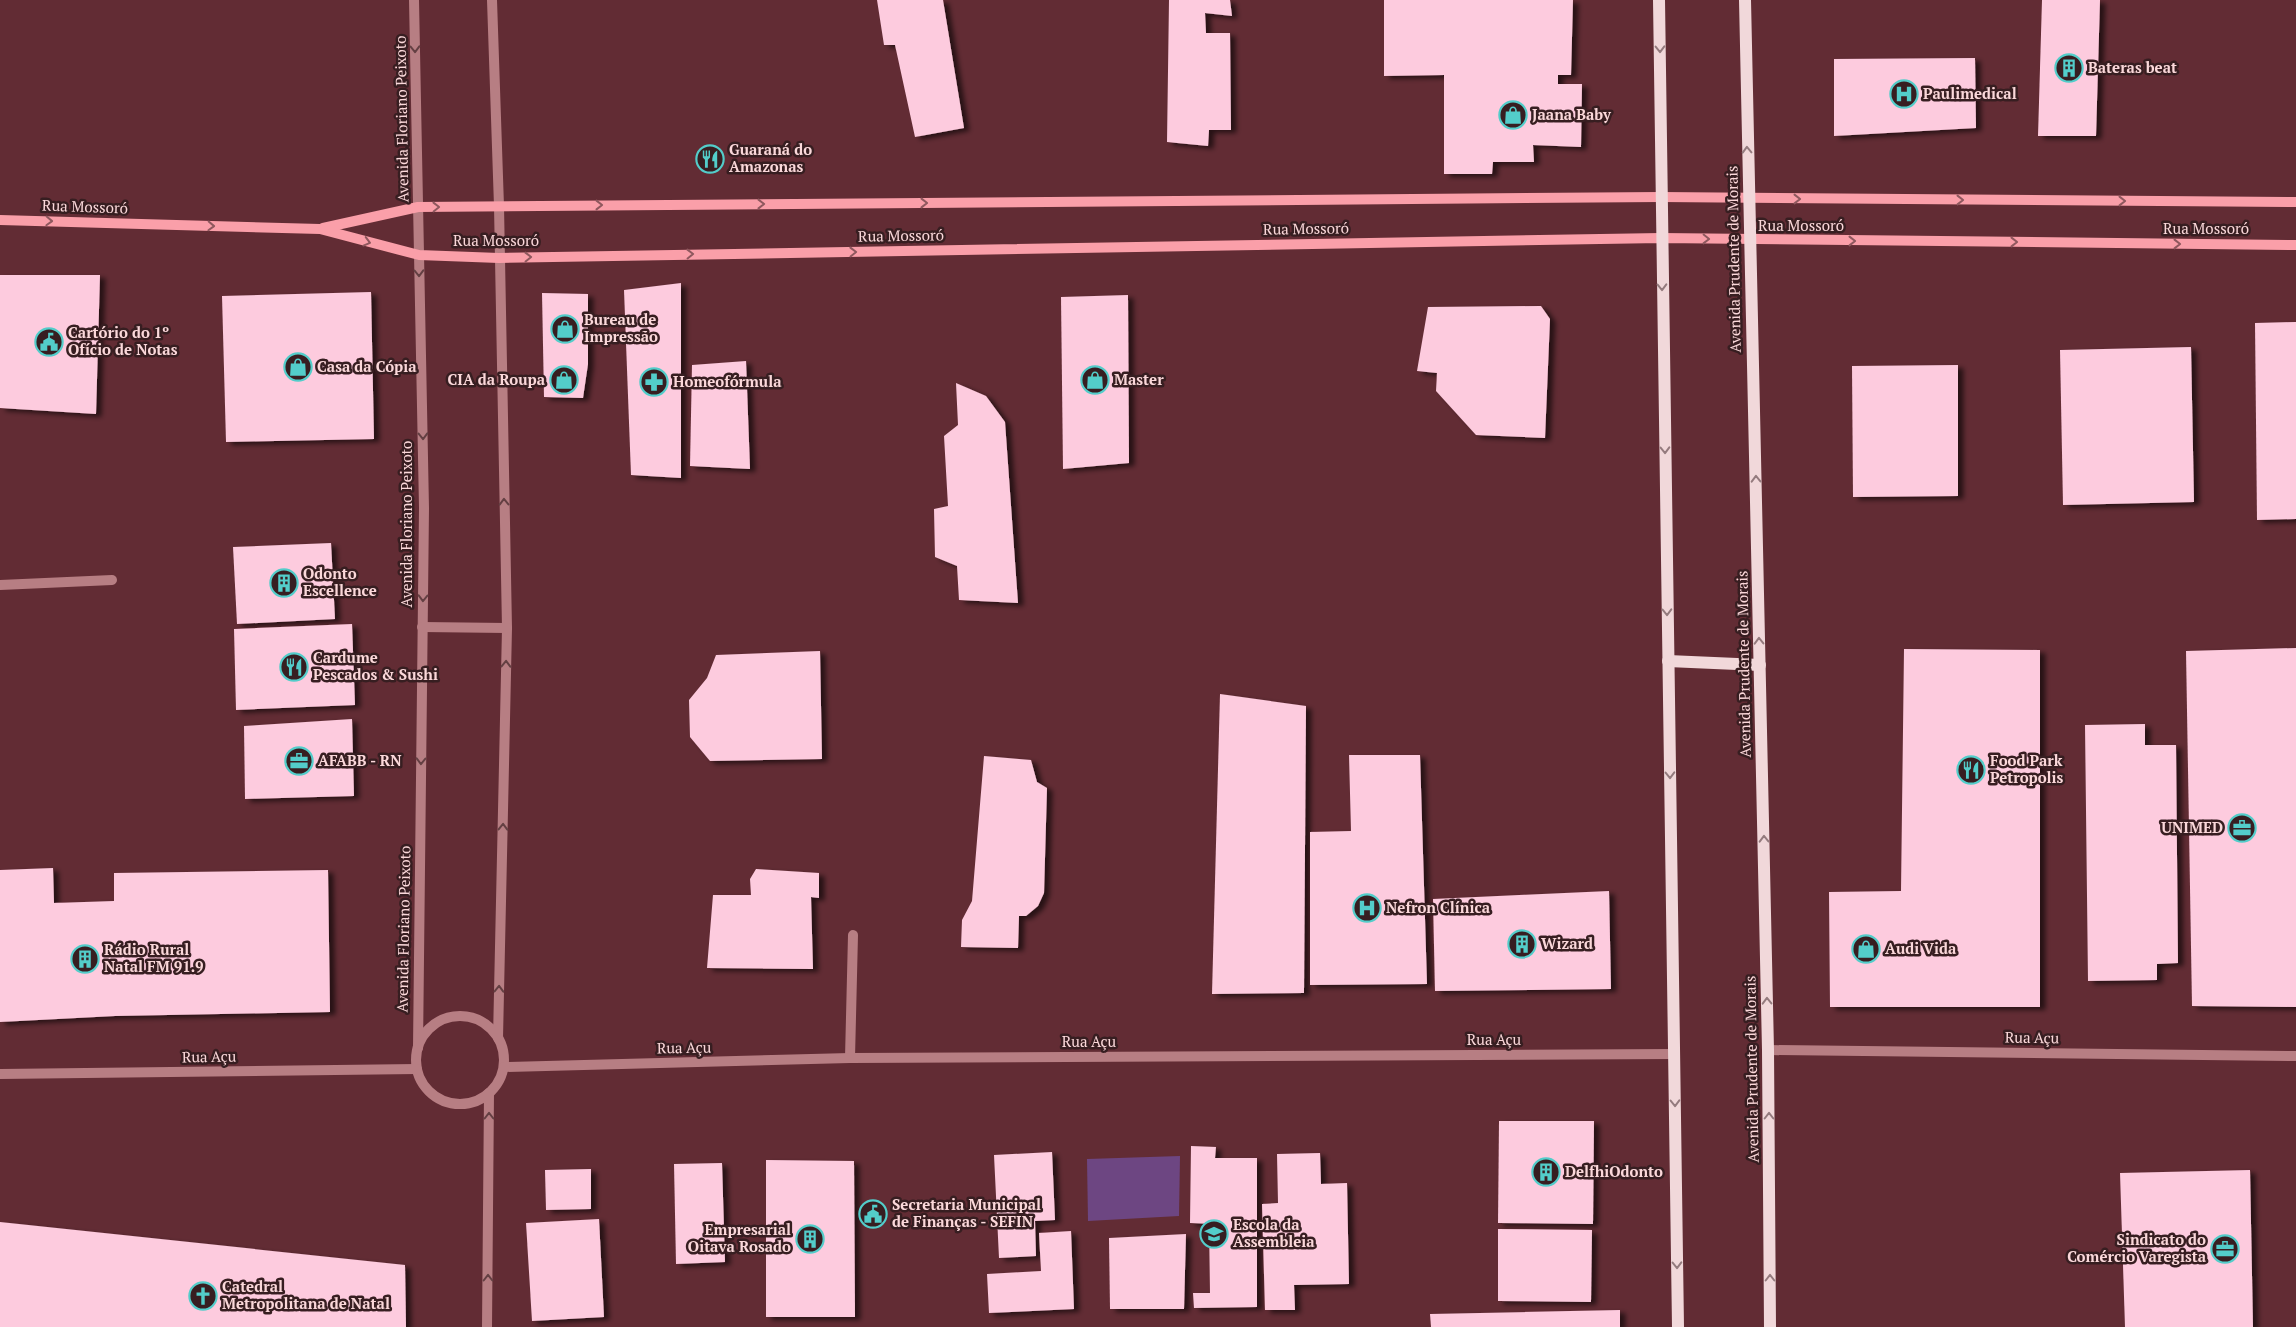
<svg xmlns="http://www.w3.org/2000/svg" width="2296" height="1327" viewBox="0 0 2296 1327" font-family="'PT Serif',serif">
<defs>
<filter id="shadow"><feDropShadow dx="5.5" dy="3" stdDeviation="2.5" flood-color="#0009"/></filter>
</defs>
<rect width="100%" height="100%" fill="#622c34"/>
<path fill="#6d4682" d="M1180 1156 1179 1216 1088 1221 1087 1159Z"/>
<g fill="#fdcbde" filter="url(#shadow)">
<path d="M877 0H943L964 128 915 137 895 45H884Z"/>
<path d="M1169 0H1230L1232 16 1205 13 1206 33H1230L1231 130H1209L1208 146 1167 142Z"/>
<path d="M1384 0H1573L1571 75H1558V84H1582L1581 147 1533 145 1534 162H1493L1492 174H1444V75L1384 76Z"/>
<path d="M2042 0H2100L2096 136H2038Z"/>
<path d="M1975 58 1976 128 1834 136V59Z"/>
<path d="M0 275H100L96 414 0 408Z"/>
<path d="M681 283V478L631 475 624 290Z"/>
<path d="M371 292 374 439 226 442 222 296Z"/>
<path d="M542 293 588 294V364L583 398 544 397Z"/>
<path d="M1128 295 1129 463 1063 469 1061 297Z"/>
<path d="M1541 306 1550 319 1545 438 1476 435 1436 391 1437 373 1417 371 1428 307Z"/>
<path d="M2296 322V519L2257 520 2255 323Z"/>
<path d="M2191 347 2194 502 2063 505 2060 350Z"/>
<path d="M746 361 750 469 690 466 692 365Z"/>
<path d="M1958 365V496L1853 497 1852 366Z"/>
<path d="M956 383 986 396 1005 422 1018 603 959 600 957 566 935 557 934 509 948 506 944 436 958 425Z"/>
<path d="M331 543 335 619 237 624 233 547Z"/>
<path d="M352 624 355 705 236 710 234 629Z"/>
<path d="M2296 648V1007L2192 1006 2186 651Z"/>
<path d="M1904 649 2040 650V1007H1830L1829 892 1901 891Z"/>
<path d="M820 651 822 759 710 761 690 737 689 700 707 678 716 655Z"/>
<path d="M1220 694 1306 706 1304 993 1212 994Z"/>
<path d="M352 719 354 796 245 799 244 726Z"/>
<path d="M2145 724V745H2176L2178 963 2157 964V980L2088 981 2085 725Z"/>
<path d="M1349 755H1420L1427 984 1310 985V832L1351 831Z"/>
<path d="M984 756 1031 760 1037 782 1047 788 1044 893 1038 906 1026 916H1019L1018 948 961 947 962 920 972 901Z"/>
<path d="M53 868 54 903 114 901V873L328 870 330 1012 115 1016 0 1022V870Z"/>
<path d="M756 869 819 873V898L811 897 813 969 707 968 713 895H751L750 879Z"/>
<path d="M1609 891 1611 989 1435 991 1433 899Z"/>
<path d="M1499 1121H1594L1593 1224 1498 1223Z"/>
<path d="M1191 1146 1216 1147 1215 1158H1257V1307L1194 1308 1193 1293H1210L1209 1224H1215L1190 1223Z"/>
<path d="M1052 1152 1055 1220 1035 1221 1036 1256 999 1258 994 1155Z"/>
<path d="M1320 1153 1321 1184 1347 1183 1349 1284 1294 1285 1295 1310H1265L1262 1204 1278 1203 1277 1154Z"/>
<path d="M766 1160 854 1161 855 1317H766Z"/>
<path d="M722 1163 725 1262 676 1264 674 1164Z"/>
<path d="M591 1169V1209L546 1210 545 1170Z"/>
<path d="M2250 1170 2253 1327H2125L2120 1173Z"/>
<path d="M599 1219 604 1317 532 1321 526 1223Z"/>
<path d="M0 1222 405 1265 406 1327H0Z"/>
<path d="M1498 1229 1592 1230 1591 1302 1498 1301Z"/>
<path d="M1071 1231 1074 1309 989 1313 987 1274 1041 1271 1039 1233Z"/>
<path d="M1186 1234 1184 1309H1110L1109 1238Z"/>
<path d="M1620 1310V1327H1431L1430 1314Z"/>
</g>
<g fill="none" stroke-linecap="round" stroke-linejoin="round">
<g stroke="#b77e83" stroke-width="10">
<path d="M0 585 112 580"/>
<path d="M850 1058 853 935"/>
</g>
<path stroke="#b77e83" stroke-width="10" d="M487 1327 489 1093"/>
<g stroke="#b77e83" stroke-width="10">
<path d="M414 0 424 508 418 1048"/>
<path d="M492 0 499 206 507 628 498 1038"/>
<path d="M422 627 507 628"/>
<circle cx="460" cy="1060" r="44"/>
<path d="M1768 1050 2296 1056"/>
<path d="M504 1067 850 1058 1675 1054"/>
<path d="M0 1074 417 1069"/>
</g>
<g stroke="#fa9fa9" stroke-width="10">
<path d="M0 220 320 229 419 255 499 258 1661 238 2296 245"/>
<path d="M323 228 418 207 1661 197 2296 202"/>
</g>
<g stroke="#f1d8da" stroke-width="12">
<path d="M1659 0 1678 1327"/>
<path d="M1745 0 1768 1050 1770 1327"/>
<path d="M1668 661 1760 665"/>
</g>
</g>
<defs><path id="oneway-chevron" d="M-2-3.5L2.5 0L-2 3.5" fill="none" stroke-width="1.6" stroke-linecap="round" stroke-linejoin="round" transform="scale(1.25)"/></defs>
<g stroke="#644043">
<use href="#oneway-chevron" transform="translate(415 49) rotate(89)"/>
<use href="#oneway-chevron" transform="translate(419 273) rotate(89)"/>
<use href="#oneway-chevron" transform="translate(423 436) rotate(89)"/>
<use href="#oneway-chevron" transform="translate(504 502) rotate(-91)"/>
<use href="#oneway-chevron" transform="translate(423 598) rotate(91)"/>
<use href="#oneway-chevron" transform="translate(506 664) rotate(-89)"/>
<use href="#oneway-chevron" transform="translate(421 761) rotate(91)"/>
<use href="#oneway-chevron" transform="translate(503 827) rotate(-89)"/>
<use href="#oneway-chevron" transform="translate(499 989) rotate(-89)"/>
<use href="#oneway-chevron" transform="translate(489 1116) rotate(-90)"/>
<use href="#oneway-chevron" transform="translate(488 1278) rotate(-90)"/>
</g>
<g stroke="#947b7e">
<use href="#oneway-chevron" transform="translate(1660 49) rotate(89)"/>
<use href="#oneway-chevron" transform="translate(1747 150) rotate(-92)"/>
<use href="#oneway-chevron" transform="translate(1662 287) rotate(89)"/>
<use href="#oneway-chevron" transform="translate(1665 450) rotate(89)"/>
<use href="#oneway-chevron" transform="translate(1756 479) rotate(-91)"/>
<use href="#oneway-chevron" transform="translate(1667 612) rotate(89)"/>
<use href="#oneway-chevron" transform="translate(1759 641) rotate(-91)"/>
<use href="#oneway-chevron" transform="translate(1670 775) rotate(89)"/>
<use href="#oneway-chevron" transform="translate(1764 839) rotate(-91)"/>
<use href="#oneway-chevron" transform="translate(1767 1001) rotate(-91)"/>
<use href="#oneway-chevron" transform="translate(1675 1103) rotate(89)"/>
<use href="#oneway-chevron" transform="translate(1769 1116) rotate(-90)"/>
<use href="#oneway-chevron" transform="translate(1677 1265) rotate(89)"/>
<use href="#oneway-chevron" transform="translate(1770 1278) rotate(-90)"/>
</g>
<g stroke="#8f585e">
<use href="#oneway-chevron" transform="translate(1797 199)"/>
<use href="#oneway-chevron" transform="translate(1960 200)"/>
<use href="#oneway-chevron" transform="translate(2122 201)"/>
<use href="#oneway-chevron" transform="translate(924 203)"/>
<use href="#oneway-chevron" transform="translate(761 204)"/>
<use href="#oneway-chevron" transform="translate(599 205)"/>
<use href="#oneway-chevron" transform="translate(436 207) rotate(-1)"/>
<use href="#oneway-chevron" transform="translate(49 221) rotate(2)"/>
<use href="#oneway-chevron" transform="translate(211 226) rotate(2)"/>
<use href="#oneway-chevron" transform="translate(1706 239) rotate(1)"/>
<use href="#oneway-chevron" transform="translate(1852 241)"/>
<use href="#oneway-chevron" transform="translate(367 242) rotate(15)"/>
<use href="#oneway-chevron" transform="translate(2014 242)"/>
<use href="#oneway-chevron" transform="translate(2177 244)"/>
<use href="#oneway-chevron" transform="translate(853 252) rotate(-1)"/>
<use href="#oneway-chevron" transform="translate(690 254) rotate(-1)"/>
<use href="#oneway-chevron" transform="translate(528 257) rotate(-1)"/>
</g>
<defs>
<g id="building-ring" transform="scale(1.4375)"><circle r="9.5" fill="#371e21" stroke="#53cdca" stroke-width="1.5"/><path d="M-4-6H4V6H1V3H-1V6H-4ZM-2.5-4.3h1.7v1.8h-1.7ZM.8-4.3h1.7v1.8H.8ZM-2.5-1h1.7V.8h-1.7ZM.8-1h1.7V.8H.8Z" fill="#53cdca"/></g>
<g id="hospital-ring" transform="scale(1.4375)"><circle r="9.5" fill="#371e21" stroke="#53cdca" stroke-width="1.5"/><path d="M-5-5h3v3.5h4V-5h3V5h-3V1.5h-4V5h-3Z" fill="#53cdca"/></g>
<g id="shop-ring" transform="scale(1.4375)"><circle r="9.5" fill="#371e21" stroke="#53cdca" stroke-width="1.5"/><path d="M-5-2.5h2.3a2.7 3.5 0 0 1 5.4 0H5L5.5 6h-11ZM-1.5-2.5h3a1.5 2.3 0 0 0-3 0Z" fill="#53cdca"/></g>
<g id="restaurant-ring" transform="scale(1.4375)"><circle r="9.5" fill="#371e21" stroke="#53cdca" stroke-width="1.5"/><path d="M-5-6h1v4h1v-4h1v4h1v-4h1v5L-1.5 .5V6h-2V.5L-5-1ZM5-6V6H3V1.5H1.5Q1.5-4 5-6Z" fill="#53cdca"/></g>
<g id="civic-ring" transform="scale(1.4375)"><circle r="9.5" fill="#371e21" stroke="#53cdca" stroke-width="1.5"/><path d="M-.6-6.5H3V-4.5H.6V-3L4-1V1h2V6H-6V1h2V-1L-.6-3ZM-1.2 2.5V6h2.4V2.5Z" fill="#53cdca"/></g>
<g id="pharmacy-ring" transform="scale(1.4375)"><circle r="9.5" fill="#371e21" stroke="#53cdca" stroke-width="1.5"/><path d="M-2-6h4v4h4v4h-4v4h-4v-4h-4v-4h4Z" fill="#53cdca"/></g>
<g id="office-ring" transform="scale(1.4375)"><circle r="9.5" fill="#371e21" stroke="#53cdca" stroke-width="1.5"/><path d="M-6-3h4V-5.5h4V-3h4V5H-6ZM-1-4.5V-3h2v-1.5ZM-6 0V1H6V0Z" fill="#53cdca"/></g>
<g id="school-ring" transform="scale(1.4375)"><circle r="9.5" fill="#371e21" stroke="#53cdca" stroke-width="1.5"/><path d="M0-5L7-2L0 1L-7-2ZM-4 1L0 2.5L4 1V4Q0 6-4 4Z" fill="#53cdca"/></g>
<g id="church-ring" transform="scale(1.4375)"><circle r="9.5" fill="#371e21" stroke="#53cdca" stroke-width="1.5"/><path d="M-1.2-6h2.4v3.5h3.3v2.4h-3.3V6h-2.4V-.1h-3.3v-2.4h3.3Z" fill="#53cdca"/></g>
</defs>
<g fill-rule="evenodd">
<use href="#building-ring" x="2069" y="68"/>
<use href="#hospital-ring" x="1904" y="94"/>
<use href="#shop-ring" x="1513" y="115"/>
<use href="#restaurant-ring" x="710" y="159"/>
<use href="#shop-ring" x="565" y="329"/>
<use href="#civic-ring" x="49" y="342"/>
<use href="#shop-ring" x="298" y="367"/>
<use href="#shop-ring" x="564" y="380"/>
<use href="#shop-ring" x="1095" y="380"/>
<use href="#pharmacy-ring" x="654" y="382"/>
<use href="#building-ring" x="284" y="583"/>
<use href="#restaurant-ring" x="294" y="667"/>
<use href="#office-ring" x="299" y="761"/>
<use href="#restaurant-ring" x="1971" y="770"/>
<use href="#office-ring" x="2242" y="828"/>
<use href="#hospital-ring" x="1367" y="908"/>
<use href="#building-ring" x="1522" y="944"/>
<use href="#shop-ring" x="1866" y="949"/>
<use href="#building-ring" x="85" y="959"/>
<use href="#building-ring" x="1546" y="1172"/>
<use href="#civic-ring" x="873" y="1214"/>
<use href="#school-ring" x="1214" y="1234"/>
<use href="#building-ring" x="810" y="1239"/>
<use href="#office-ring" x="2225" y="1249"/>
<use href="#church-ring" x="203" y="1296"/>
</g>
<g text-anchor="middle" stroke-width="5" stroke-linejoin="round" paint-order="stroke">
<g font-size="15" font-weight="bold" fill="#fbd8da" stroke="#371e21" text-anchor="start">
<text x="2088" y="73">Bateras beat</text>
<text x="1923" y="99">Paulimedical</text>
<text x="1532" y="120">Jaana Baby</text>
<text x="729" y="155">Guaraná do<tspan x="729" dy="17">Amazonas</tspan></text>
<text x="584" y="325">Bureau de<tspan x="584" dy="17">Impressão</tspan></text>
<text x="68" y="338">Cartório do 1º<tspan x="68" dy="17">Ofício de Notas</tspan></text>
<text x="317" y="372">Casa da Cópia</text>
<text x="545" y="385" text-anchor="end">CIA da Roupa</text>
<text x="1114" y="385">Master</text>
<text x="673" y="387">Homeofórmula</text>
<text x="303" y="579">Odonto<tspan x="303" dy="17">Escellence</tspan></text>
<text x="313" y="663">Cardume<tspan x="313" dy="17">Pescados &amp; Sushi</tspan></text>
<text x="318" y="766">AFABB - RN</text>
<text x="1990" y="766">Food Park<tspan x="1990" dy="17">Petropolis</tspan></text>
<text x="2223" y="833" text-anchor="end">UNIMED</text>
<text x="1386" y="913">Nefron Clínica</text>
<text x="1541" y="949">Wizard</text>
<text x="1885" y="954">Audi Vida</text>
<text x="104" y="955">Rádio Rural<tspan x="104" dy="17">Natal FM 91.9</tspan></text>
<text x="1565" y="1177">DelfhiOdonto</text>
<text x="892" y="1210">Secretaria Municipal<tspan x="892" dy="17">de Finanças - SEFIN</tspan></text>
<text x="1233" y="1230">Escola da<tspan x="1233" dy="17">Assembleia</tspan></text>
<text x="791" y="1235" text-anchor="end">Empresarial<tspan x="791" dy="17">Oitava Rosado</tspan></text>
<text x="2206" y="1245" text-anchor="end">Sindicato do<tspan x="2206" dy="17">Comércio Varegista</tspan></text>
<text x="222" y="1292">Catedral<tspan x="222" dy="17">Metropolitana de Natal</tspan></text>
</g>
<g font-size="15" fill="#fbd8da" stroke="#371e21">
<text transform="translate(402 119) rotate(-91)" y="5">Avenida Floriano Peixoto</text>
<text transform="translate(85 207) rotate(2)" y="5">Rua Mossoró</text>
<text x="1801" y="231">Rua Mossoró</text>
<text transform="translate(1306 229) rotate(-1)" y="5">Rua Mossoró</text>
<text x="2206" y="234">Rua Mossoró</text>
<text transform="translate(901 236) rotate(-1)" y="5">Rua Mossoró</text>
<text x="496" y="246">Rua Mossoró</text>
<text transform="translate(1734 259) rotate(-91)" y="5">Avenida Prudente de Morais</text>
<text transform="translate(407 524) rotate(-90)" y="5">Avenida Floriano Peixoto</text>
<text transform="translate(1744 664) rotate(-91)" y="5">Avenida Prudente de Morais</text>
<text transform="translate(404 929) rotate(-89)" y="5">Avenida Floriano Peixoto</text>
<text transform="translate(2032 1038) rotate(1)" y="5">Rua Açu</text>
<text x="1494" y="1045">Rua Açu</text>
<text x="1089" y="1047">Rua Açu</text>
<text transform="translate(684 1048) rotate(-1)" y="5">Rua Açu</text>
<text transform="translate(209 1057) rotate(-1)" y="5">Rua Açu</text>
<text transform="translate(1752 1069) rotate(-91)" y="5">Avenida Prudente de Morais</text>
</g>
</g>
</svg>
